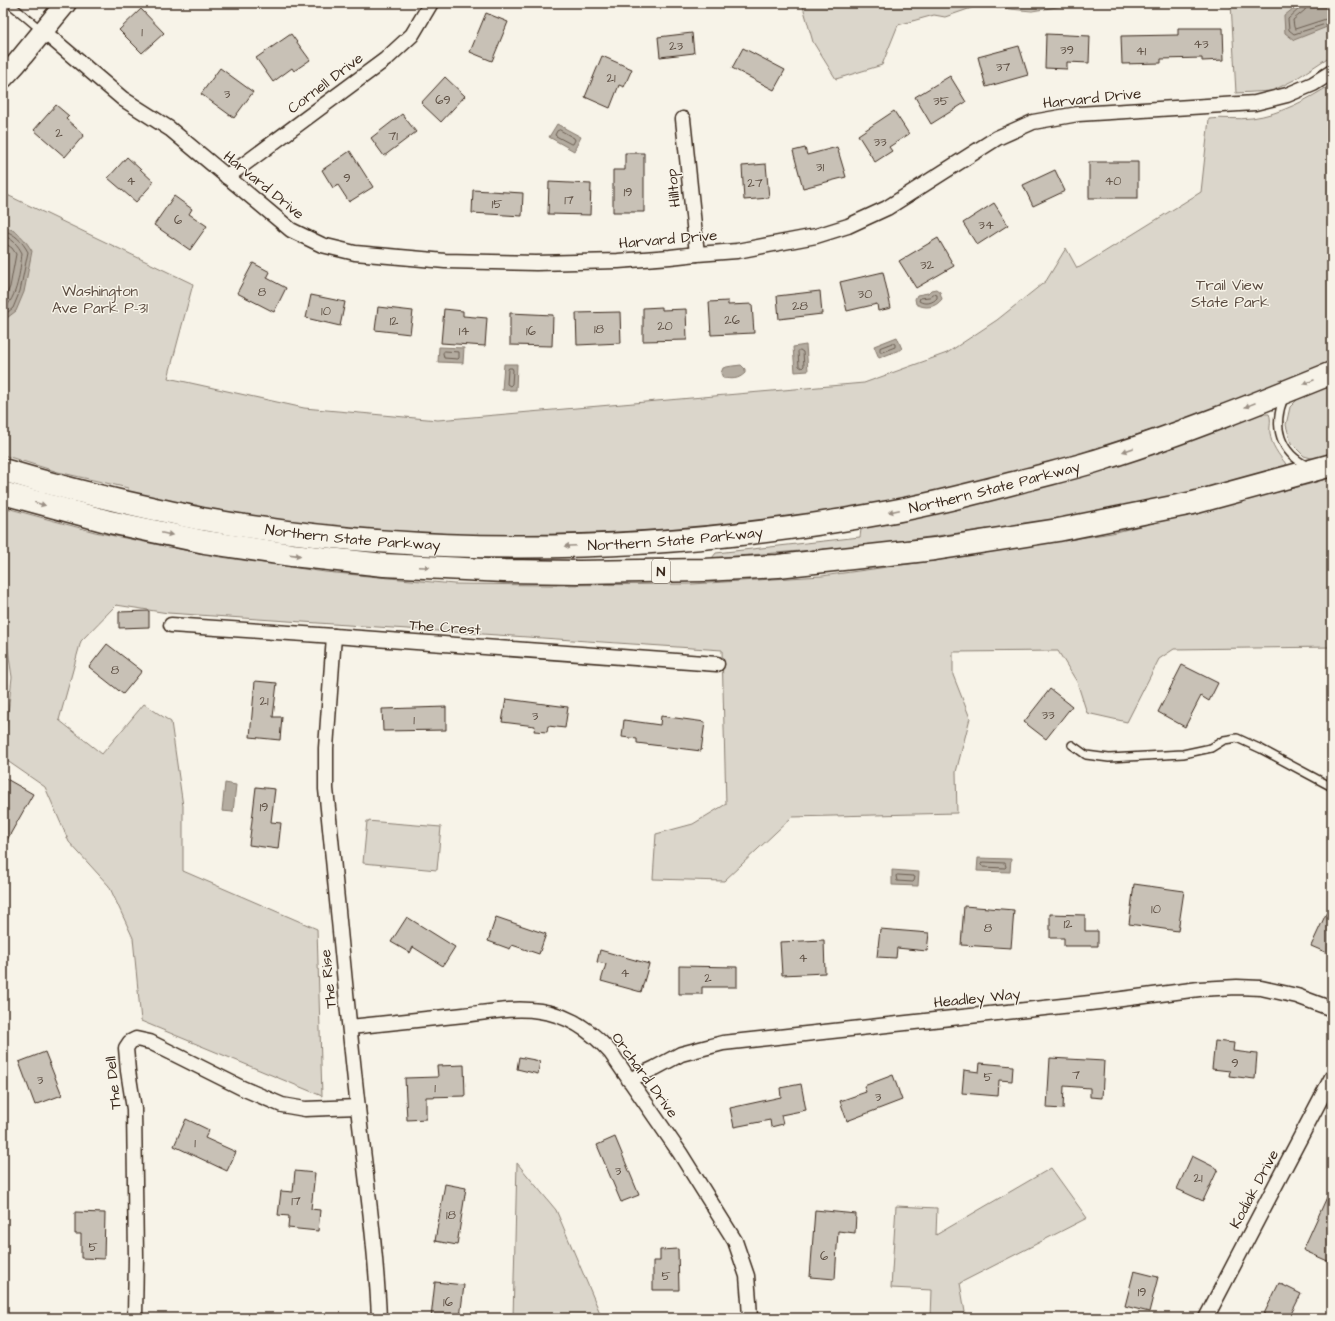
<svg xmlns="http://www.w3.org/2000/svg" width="1335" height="1321" viewBox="0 0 1335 1321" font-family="'Architects Daughter',sans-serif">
<rect width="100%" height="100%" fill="#f7f3e8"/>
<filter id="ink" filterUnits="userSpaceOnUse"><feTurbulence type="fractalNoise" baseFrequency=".025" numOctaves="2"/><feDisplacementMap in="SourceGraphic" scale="8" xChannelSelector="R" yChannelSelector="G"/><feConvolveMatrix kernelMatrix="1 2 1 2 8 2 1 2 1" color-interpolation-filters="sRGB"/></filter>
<g filter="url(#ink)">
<g fill="#dbd6cb" stroke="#8b8074">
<path d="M802 3H1066L1063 6 1032 11 977 6 945 17 934 15 898 25 882 65 836 79 813 42Z"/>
<path d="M1231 3H1332V55L1294 80 1272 91 1236 93Z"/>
<path d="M1332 84V363L1174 423 1042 465 959 487 878 504 741 526 602 536 438 538 306 524 196 510 197 505 128 495V488L58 472 3 455V193L193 284 168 378 304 408 438 420 864 383 947 353 997 320 1046 281 1066 248 1077 268 1080 267 1201 192 1209 119C1223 117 1238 120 1252 118 1281 114 1307 100 1332 84Z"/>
<path d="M1332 383V458L1322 461 1304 456 1291 443 1286 425 1290 407 1301 396Z"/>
<path d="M1258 414H1269C1272 421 1269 426 1270 433 1271 445 1279 455 1286 464V469L1279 473 1091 515 863 546 712 558 716 553 860 537 861 529 948 509 1080 477 1165 449Z"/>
<path d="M1332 477V647L1174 649 1159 659 1127 722 1087 713 1077 682 1058 651 953 652V675L970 718 956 772 957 813 792 817 724 881 653 879 656 834 693 824 726 804 722 650 168 613 116 605 81 641 59 720 102 754 144 704 171 722 183 806V871L317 929 322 1096 141 1021 133 938 109 886 69 842 45 787 3 758 12 677 5 631 6 593 3 591V507L95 532 214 556 325 572 454 584 550 585 692 584 822 576 945 559 1112 533 1310 484Z"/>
<path d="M367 821 441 827 437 870 363 863Z"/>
<path d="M517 1163 556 1210 600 1313 599 1318H513Z"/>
<path d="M1051 1168 1087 1218 960 1283 966 1318H931L932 1290 891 1288 896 1206 937 1208 936 1235Z"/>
</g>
<g fill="#b4aca0" stroke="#84786c">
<path d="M1300 3H1332V25L1294 40 1285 33 1284 16Z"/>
<path d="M557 124 581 137 574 151 549 137Z"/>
<path d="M3 226C18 231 24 238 32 251L24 292 16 311 3 321Z"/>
<path d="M936 289 940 292 942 299C935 308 925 309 916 304L915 299 917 295 928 293 931 290Z"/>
<path d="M897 337 902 349 879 358 874 346Z"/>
<path d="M806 345 808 371 795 372 793 347Z"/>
<path d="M439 347 464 348 463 363 438 362Z"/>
<path d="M504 364H517L516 390H502Z"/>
<path d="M741 365 745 369V373C738 380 732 379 723 378L721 373 723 368C729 366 734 366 741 365Z"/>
<path d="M225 783 236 785 233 812 222 811Z"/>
<path d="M978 858 1011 859 1010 872 977 871Z"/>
<path d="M892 870 919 872 918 886 892 885Z"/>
</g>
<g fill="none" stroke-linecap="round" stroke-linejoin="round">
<g stroke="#6b5e52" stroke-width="1">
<path d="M1302 3 1301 7 1288 19 1289 30 1294 34 1332 22"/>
<path d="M1307 3 1305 10 1293 20 1294 27 1295 29 1332 17"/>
<path d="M560 130 574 138 575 140 573 144H571L556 136 555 135 557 131Z"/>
<path d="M3 230C15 234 22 241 28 252L20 291 13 308 3 316"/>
<path d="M3 236C12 238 18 245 22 253 20 271 18 297 3 310"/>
<path d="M3 242 12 248 16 254 10 287 3 302"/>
<path d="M934 294 937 295V298C933 303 925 305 919 301L920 298 929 297Z"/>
<path d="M893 343 895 344V347L882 352H880V348Z"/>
<path d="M800 350 803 352 804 366 802 368 799 366 798 352Z"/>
<path d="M445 351 459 352V358L458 359 444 358 443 353Z"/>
<path d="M509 368H512L513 370 512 384 510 386 507 384 508 370Z"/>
<path d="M983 862 1005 863 1006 867 1005 868 983 867 981 865Z"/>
<path d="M898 875 913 876 915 877 914 881 913 882 897 881 896 876Z"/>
</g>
</g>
<g fill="#c8c1b6" stroke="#3b2a1e">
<path d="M141 9 164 33 142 53 119 30Z"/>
<path d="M486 13 508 22 492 61 470 52Z"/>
<path d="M1178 28H1223L1224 60 1202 61V58L1161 59V63L1122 64 1121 36 1178 35Z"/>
<path d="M692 33 694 53 660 57 658 37Z"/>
<path d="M291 34 310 60 294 71 292 68 273 82 256 58Z"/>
<path d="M1046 34 1090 36 1089 63 1067 62V69L1045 68Z"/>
<path d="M1019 46 1028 75 986 87 978 57Z"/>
<path d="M743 48 785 70 774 90 732 68Z"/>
<path d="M602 56 632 69 624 87 619 85 610 108 585 97Z"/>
<path d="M220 68 253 92 234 118 201 94Z"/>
<path d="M950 76 966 102 931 124 915 97Z"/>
<path d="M445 77 465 96 441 122 421 103Z"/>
<path d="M56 105 69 116 66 119 84 135 65 157 34 130Z"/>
<path d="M894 111 909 134 889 147 892 151 875 162 858 135Z"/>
<path d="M402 114 416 132 384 156 371 138Z"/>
<path d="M837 147 846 177 803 188 793 151 805 148 807 155Z"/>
<path d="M350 151 373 187 349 202 338 185 333 188 322 170Z"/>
<path d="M625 153H644V212H613V170H625Z"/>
<path d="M127 157 154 182 136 202 108 178Z"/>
<rect x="1089" y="162" width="49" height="36"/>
<path d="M766 164 769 198 744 200 742 166Z"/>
<path d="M1055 170 1065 191 1033 206 1023 185Z"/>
<path d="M549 182 591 184 590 215 548 214Z"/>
<path d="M473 190 523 193 522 216 472 213Z"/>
<path d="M174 196 192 209 189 214 207 226 190 250 154 225Z"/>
<path d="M994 203 1008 225 977 245 963 223Z"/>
<path d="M938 238 954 266 916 288 899 261Z"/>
<path d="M253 263 270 272 267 278 286 288 274 312 237 293Z"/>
<path d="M883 272 891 308 878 311 877 304 847 311 840 282Z"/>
<path d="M820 291 822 314 779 319 777 296Z"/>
<path d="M311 295 345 302 340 326 306 318Z"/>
<path d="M728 301V305L752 304 754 333 711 335 709 302Z"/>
<path d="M378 307 413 311 410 334 375 330Z"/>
<path d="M662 307V310L686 309 687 340 643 341V308Z"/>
<path d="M444 309 463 311V316L487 318 485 346 441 343Z"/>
<path d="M620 312 621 343 577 345 576 313Z"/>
<path d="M510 313 553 315 552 346 510 345Z"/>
<path d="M149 611V627L119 628V612Z"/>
<path d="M107 644 142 671 123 694 89 667Z"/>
<path d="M1182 665 1218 683 1209 701 1201 696 1185 727 1158 712Z"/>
<path d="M255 681 277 683 273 717H282L280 740 250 737Z"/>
<path d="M1050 689 1072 706 1046 739 1024 722Z"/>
<path d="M506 699 568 707 565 728 548 726 547 732 534 731 535 726 502 722Z"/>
<path d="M446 707V730L383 731 382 709Z"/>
<path d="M661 716 705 722 701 751 637 743V739L622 737 624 720 660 725Z"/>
<path d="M3 777 33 794 3 847Z"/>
<path d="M256 787 275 789 271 822 281 823 278 849 249 845Z"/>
<path d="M1134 884 1184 891 1178 931 1129 924Z"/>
<path d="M1332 901V955L1311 946Z"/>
<path d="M964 906 1014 910 1011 948 961 945Z"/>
<path d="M1050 914 1085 915V931H1098V946H1064V938H1050Z"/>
<path d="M407 917 455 947 443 966 413 947 410 953 391 942Z"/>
<path d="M496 917 546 934 539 954 512 945 510 949 488 941Z"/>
<path d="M880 929 929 933 927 951 897 948 896 958 877 957Z"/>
<path d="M824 940 825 973 782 975 780 942Z"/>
<path d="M600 950 649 964 641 992 601 981 606 964 597 962Z"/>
<path d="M679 966 737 967V987H702V994H679Z"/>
<path d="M1215 1041 1234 1043 1233 1051 1257 1054 1255 1079 1229 1076 1230 1071 1212 1069Z"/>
<path d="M45 1052 62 1095 35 1105 19 1062Z"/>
<path d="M519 1057 540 1061 538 1074 517 1069Z"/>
<path d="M1050 1058 1104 1061 1102 1098 1090 1097V1088L1064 1086 1063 1109 1047 1108Z"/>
<path d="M980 1063 1013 1066 1012 1081 999 1080 998 1096 962 1093 964 1070 979 1072Z"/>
<path d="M464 1065 465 1096 426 1097V1119L407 1120 405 1078 438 1077 437 1066Z"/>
<path d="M893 1075 902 1100 847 1121 840 1101 866 1092 864 1086Z"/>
<path d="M801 1084 806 1110 781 1115 783 1124 771 1127 770 1120 734 1127 730 1108 781 1097 780 1088Z"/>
<path d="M186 1119 209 1130 205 1138 236 1152 227 1171 174 1146Z"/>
<path d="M615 1137 639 1195 621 1202 597 1145Z"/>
<path d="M1192 1156 1218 1169 1203 1201 1177 1189Z"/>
<path d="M295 1171 315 1173 311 1209 320 1210 318 1231 288 1228 289 1216 278 1215 281 1191 293 1192Z"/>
<path d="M445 1184 466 1188 457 1245 435 1241Z"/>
<path d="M1332 1186V1263L1303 1250Z"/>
<path d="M815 1210 856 1214 855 1233 838 1231 835 1279 810 1277Z"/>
<path d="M75 1212 105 1213 104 1259 81 1258V1234H75Z"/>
<path d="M678 1249 679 1290H653V1261H660V1250Z"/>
<path d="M1134 1271 1158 1277 1149 1312 1125 1306Z"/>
<path d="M435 1282 464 1285 460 1318H431Z"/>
<path d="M1279 1283 1301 1294 1289 1318H1262Z"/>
</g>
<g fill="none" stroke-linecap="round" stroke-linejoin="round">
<g stroke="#3b2a1e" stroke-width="10">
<g id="service">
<path d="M9 3 41 30"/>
<path d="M1284 398C1272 426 1280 453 1308 466"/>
<path d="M1072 745 1086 755 1109 758 1183 754 1211 748 1224 740 1237 738 1261 749 1332 787"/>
</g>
</g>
<g stroke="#3b2a1e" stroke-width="17">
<g id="minor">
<path d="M43 31 123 99 170 129 291 230 322 245 355 253 445 261 536 263 618 261 670 257 697 254 737 251 816 236 848 226 887 208 997 138 1033 122 1078 114 1255 103 1287 95 1313 84 1332 72"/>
<path d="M683 119 697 254"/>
<path d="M227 177 386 59 412 35 431 3"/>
<path d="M171 625 334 636 717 664"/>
<path d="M334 636 326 748V789C337 895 346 1001 358 1108 366 1178 376 1247 379 1318"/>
<path d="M350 1027C388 1023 426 1019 464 1015 489 1012 515 1007 540 1011 569 1015 593 1032 611 1053L680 1153 735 1241 747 1276 749 1301 750 1318"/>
<path d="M629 1080 655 1068 681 1054 723 1043 1099 1002 1199 989 1237 987 1261 988 1297 996 1332 1009"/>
<path d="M135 1317 136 1257 134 1109 128 1071 126 1048 130 1042 136 1039 150 1042 242 1088 282 1105 305 1109 358 1107"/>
<path d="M1206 1318 1332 1077"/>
</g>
</g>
<g stroke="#3b2a1e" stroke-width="23">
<path id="secondary" d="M3 78 16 64 66 3"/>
</g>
<g stroke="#3b2a1e" stroke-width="25">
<g id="motorway">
<path id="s1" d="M3 470C53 485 104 498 155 509 171 512 186 516 202 519 430 559 662 554 889 512 936 504 983 491 1029 479 1055 472 1082 466 1108 457 1184 433 1258 403 1332 373"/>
<path d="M3 493 110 522 205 542 292 555 384 565 504 571 579 572 704 570 778 566 935 549 1058 530 1193 503 1332 465"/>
</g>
</g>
<use href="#service" stroke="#f7f3e8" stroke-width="7"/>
<use href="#minor" stroke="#f7f3e8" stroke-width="14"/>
<use href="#secondary" stroke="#f7f3e8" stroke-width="20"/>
<use href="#motorway" stroke="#f7f3e8" stroke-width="22"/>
</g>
<defs><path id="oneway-solid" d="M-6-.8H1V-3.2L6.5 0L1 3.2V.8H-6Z"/></defs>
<g fill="#998e83">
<use href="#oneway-solid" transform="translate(1309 382) rotate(158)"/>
<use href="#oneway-solid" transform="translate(1250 405) rotate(158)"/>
<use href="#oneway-solid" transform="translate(1128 450) rotate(161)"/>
<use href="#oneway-solid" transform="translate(40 504) rotate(16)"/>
<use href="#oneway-solid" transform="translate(894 511) rotate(168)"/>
<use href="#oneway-solid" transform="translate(167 534) rotate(12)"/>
<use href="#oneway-solid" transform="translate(570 546) rotate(178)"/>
<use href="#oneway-solid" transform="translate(295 555) rotate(7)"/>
<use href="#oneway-solid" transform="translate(424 567) rotate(3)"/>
</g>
</g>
<g text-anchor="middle" stroke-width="3" stroke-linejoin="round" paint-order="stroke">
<g font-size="13" fill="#5e5044">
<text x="142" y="36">1</text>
<text x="1201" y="48">43</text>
<text x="676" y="50">23</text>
<text x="1067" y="54">39</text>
<text x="1141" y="55">41</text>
<text x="1003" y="71">37</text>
<text x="611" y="82">21</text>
<text x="227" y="98">3</text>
<text x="443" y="104">69</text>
<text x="941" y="105">35</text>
<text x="59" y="137">2</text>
<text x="393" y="140">71</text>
<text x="880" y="146">33</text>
<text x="820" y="171">31</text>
<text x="347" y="182">9</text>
<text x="131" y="185">4</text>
<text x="1113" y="185">40</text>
<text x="755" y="187">27</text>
<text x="628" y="196">19</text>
<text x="569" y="204">17</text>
<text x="497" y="208">15</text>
<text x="178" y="224">6</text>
<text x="986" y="229">34</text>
<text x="927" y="269">32</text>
<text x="262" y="296">8</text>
<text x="865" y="298">30</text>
<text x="800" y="310">28</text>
<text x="326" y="315">10</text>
<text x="732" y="324">26</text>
<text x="394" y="325">12</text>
<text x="665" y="330">20</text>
<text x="599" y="333">18</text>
<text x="464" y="335">14</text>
<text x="531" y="335">16</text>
<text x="115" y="674">8</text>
<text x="264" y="705">21</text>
<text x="1048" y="719">33</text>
<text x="535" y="720">3</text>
<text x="414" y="724">1</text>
<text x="264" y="811">19</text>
<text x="1156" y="913">10</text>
<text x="1068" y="928">12</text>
<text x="988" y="932">8</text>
<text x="803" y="962">4</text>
<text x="625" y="977">4</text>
<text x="708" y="982">2</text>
<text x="1235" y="1067">9</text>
<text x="1076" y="1079">7</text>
<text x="988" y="1081">5</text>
<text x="40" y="1084">3</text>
<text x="435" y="1092">1</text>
<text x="878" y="1101">3</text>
<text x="195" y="1147">1</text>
<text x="618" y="1175">3</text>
<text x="1198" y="1182">21</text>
<text x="296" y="1205">17</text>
<text x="451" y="1219">18</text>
<text x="93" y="1251">5</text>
<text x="824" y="1260">6</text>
<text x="666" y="1280">5</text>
<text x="1142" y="1296">19</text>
<text x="448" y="1306">16</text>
</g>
<rect fill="#f7f3e8" stroke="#73665b" stroke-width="1" x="652" y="559" width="18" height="24" rx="3"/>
<g font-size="14" font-weight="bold" fill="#3b2a1e">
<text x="661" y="576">N</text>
</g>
<g font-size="15" fill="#3b2a1e" stroke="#f7f3e8">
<text transform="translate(325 83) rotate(-37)" y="5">Cornell Drive</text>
<text transform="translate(1092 98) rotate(-6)" y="5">Harvard Drive</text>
<text transform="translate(264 185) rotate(39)" y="5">Harvard Drive</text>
<text transform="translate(673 188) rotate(-96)" y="5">Hilltop</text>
<text transform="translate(668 239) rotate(-5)" y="5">Harvard Drive</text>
<text dy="5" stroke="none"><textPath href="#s1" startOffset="1004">Northern State Parkway</textPath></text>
<text dy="5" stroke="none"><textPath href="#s1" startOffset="357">Northern State Parkway</textPath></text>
<text dy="5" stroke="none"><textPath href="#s1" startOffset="680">Northern State Parkway</textPath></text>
<text transform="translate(445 627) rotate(4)" y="5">The Crest</text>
<text transform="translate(328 979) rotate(-96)" y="5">The Rise</text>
<text transform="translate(977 998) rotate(-6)" y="5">Headley Way</text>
<text transform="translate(645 1075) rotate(54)" y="5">Orchard Drive</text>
<text transform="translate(113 1083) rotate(-96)" y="5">The Dell</text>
<text transform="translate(1254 1189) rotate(-62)" y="5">Kodiak Drive</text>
</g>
<g font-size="15" fill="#5b4c41" stroke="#f7f3e8">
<text x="1230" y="290">Trail View<tspan x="1230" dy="17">State Park</tspan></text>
<text x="100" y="296">Washington<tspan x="100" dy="17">Ave Park P-31</tspan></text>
</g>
</g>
<rect width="1335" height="1321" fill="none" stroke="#f7f3e8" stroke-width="16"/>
<rect x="8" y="8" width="1319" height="1305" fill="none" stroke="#3b2a1e" stroke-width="1.5" filter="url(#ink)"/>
</svg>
